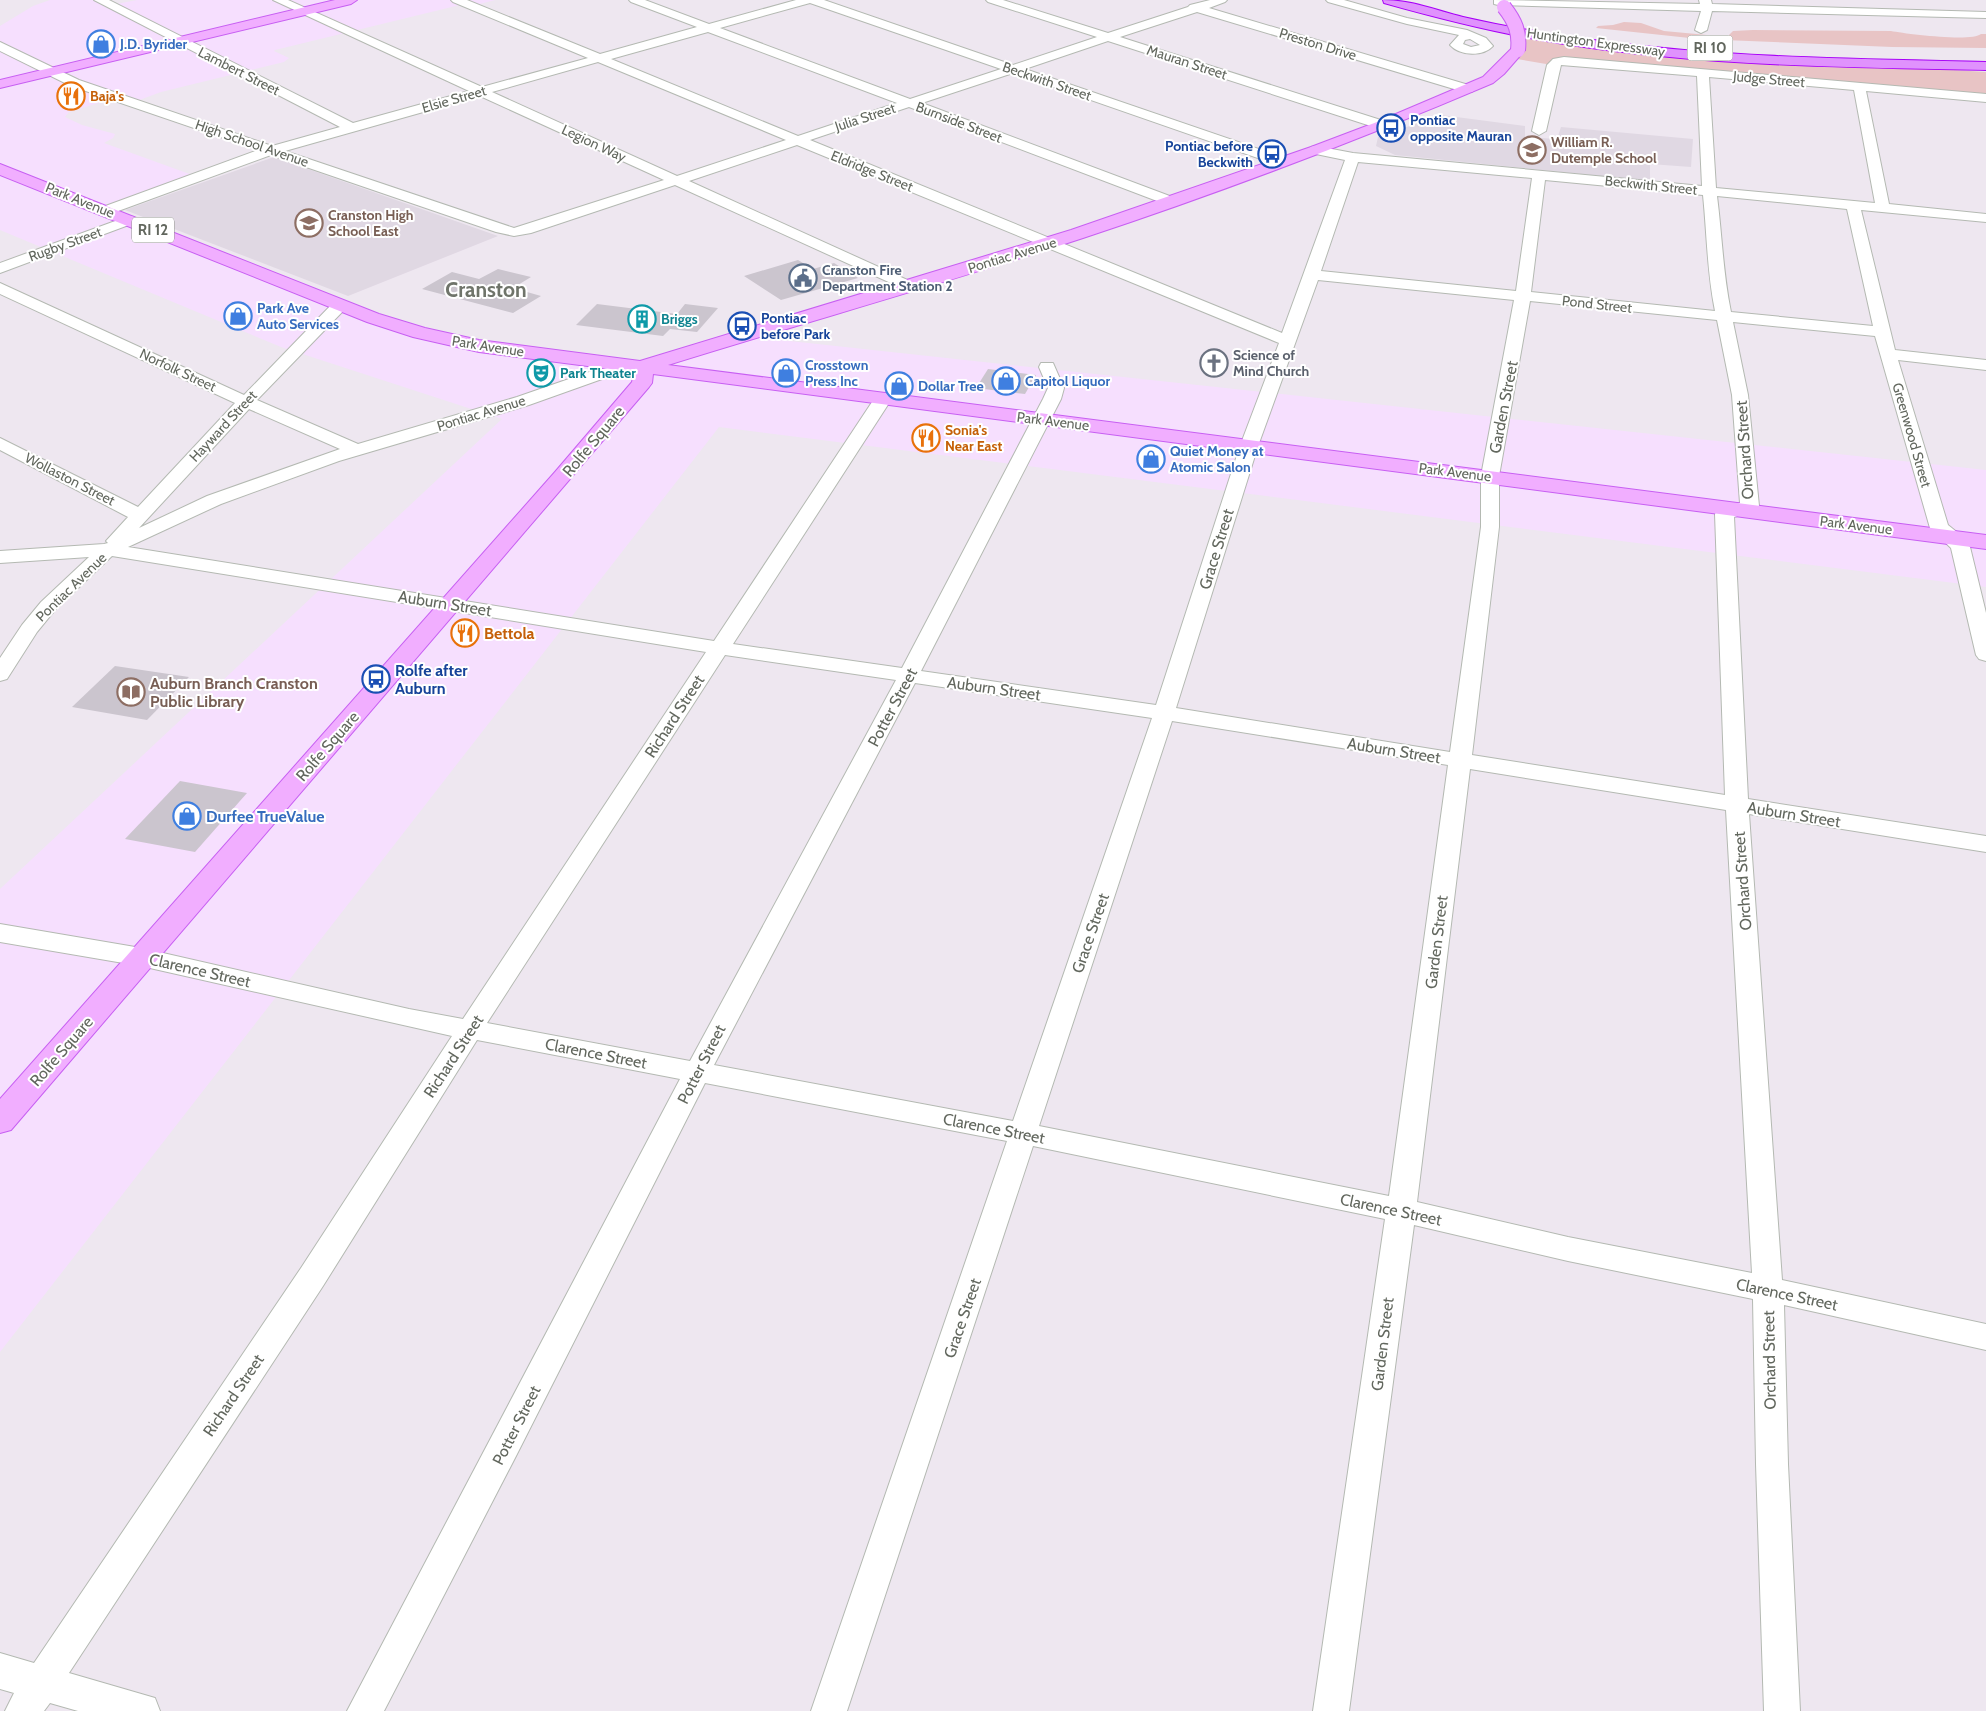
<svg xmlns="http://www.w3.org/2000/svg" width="1986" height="1711" viewBox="0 0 1986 1711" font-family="Cabin,sans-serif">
<rect width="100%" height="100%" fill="#eee7f0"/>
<path fill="#f6dffe" d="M50 0H100L111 5 137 0H495L472 6 464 4 275 50 274 51 289 58 284 62 161 92 134 102 118 97 69 112 65 117 82 125 115 134 113 138 104 143 195 176 105 210 343 306 514 353 673 365 743 336 1986 470V587L719 427 0 1352V889L502 419 281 347 0 230V26L33 6Z"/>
<g fill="#e0d8e3">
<path d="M1441 115 1525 126V137L1557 139 1561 127 1693 139 1691 167 1650 164V181L1395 155 1376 146 1378 137Z"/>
<path d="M274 157 498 236 348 296 125 210Z"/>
</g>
<g fill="#e8c4c5">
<path d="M1624 22 1641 23 1664 31 1707 35H1729L1733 31 1753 30 1891 31C1906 34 1972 42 1981 34H1986V48L1892 47 1699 39 1596 28 1598 26 1613 25Z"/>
<path d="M1522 36 1609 48 1986 72V97L1583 63 1552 65 1517 59Z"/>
</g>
<g fill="#cbc5ce">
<path d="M798 260 813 269 834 263 858 278 781 300 744 276Z"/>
<path d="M498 269 531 277 513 288 541 296 513 313 422 289 452 272 479 279Z"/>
<path d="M597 304 677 314 685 304 718 308 697 332 670 329 663 336 576 325Z"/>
<path d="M988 369 1036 375 1025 394 976 388Z"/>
<path d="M115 666 189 677 147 720 72 707Z"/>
<path d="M180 781 247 793 195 852 125 839Z"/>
</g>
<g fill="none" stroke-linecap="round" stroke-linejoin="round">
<g stroke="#b4b9b2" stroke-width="2">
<g id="minor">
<path d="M94 0H109L353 123 469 91 273 0H288L482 87 588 58 453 2 451 0H467L600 54 697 27 631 2 629 0H645L709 24 796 0H824L1013 65 1097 37 988 2 986 0H1003L1108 33 1188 7 1190 5 1210 0H1227L1225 2 1209 8 1472 86 1474 89 1472 92H1464L1197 12 1120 37 1387 122 1389 125 1382 129 1377 128 1108 41 1025 69 1285 158 1287 161 1280 165 1275 164 1013 73 922 103 1175 198 1177 201 1175 204H1165L909 107 810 140 1282 333 1345 160 1311 153 1309 150 1311 147 1316 146 1353 153 1702 186 1697 76 1561 65 1546 131 1539 135 1532 131 1547 65 1553 59 1564 57 1986 94V102L1866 91 1889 204 1986 214V222L1861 210 1895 350 1986 360V370L1898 360 1948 525 1958 533 1970 547 1986 613V661L1979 659 1976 655 1951 548 1930 528 1875 336 1733 322 1748 395 1759 506 1757 510 1734 517 1748 799 1986 836V852L1749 814 1782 1280 1986 1324V1350L1784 1305 1788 1464 1800 1711H1764L1756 1464 1753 1299 1568 1261 1414 1225 1349 1711H1313L1385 1219 1033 1146 847 1711H811L1007 1141 705 1083 516 1456 384 1711H347L680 1079 477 1040 323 1286 69 1673 155 1698 160 1711H78L50 1703 44 1711H5L14 1693 0 1689V1653L34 1663 301 1268 452 1036 141 966 0 942V924L141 948 409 1009 463 1019 706 652 112 556 55 610 37 632 7 679 0 681V658L22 625 41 602 89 557 0 563V551L104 544 108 543 106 541 128 517 0 450V438L138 507 235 403 0 294V283L244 395 334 302H346L348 305 346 308 257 400 358 444 517 397 592 371 644 361 650 362 652 366 650 370 602 379 529 405 339 461 221 504 128 547 714 641 876 396H888L891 400 733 644 902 668 1043 399 1048 388 1039 367 1041 363H1053L1064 388 1061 399 921 671 1156 705 1240 446 1279 343 797 145 689 181 914 283 917 286 914 289H904L675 185 531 233 514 236 496 232 271 155 110 214H100L98 211 100 208 258 150 71 86 0 51V42L79 80 272 146 340 127ZM810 3 1001 69 910 99 720 28ZM708 32 897 103 798 136 611 59ZM598 62 786 140 677 176 492 92ZM1709 77 1854 90 1875 203 1716 188ZM480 96 664 180 514 228 285 151ZM1358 162 1532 178 1516 291 1321 271ZM1545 180 1703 195C1707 234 1707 272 1715 311L1531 292ZM1717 196 1847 209 1873 326 1731 312C1723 274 1722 235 1717 196ZM1318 280 1514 300 1481 476V527L1450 752 1176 708 1258 446ZM1530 301 1717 320 1732 395 1740 503 1717 510 1715 514 1725 795 1472 755 1499 527V476ZM249 409 340 449 207 496 139 528ZM725 655 896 680 690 1061 487 1023ZM915 683 1152 718 1013 1121 714 1065ZM1172 721 1448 765 1389 1196 1039 1126ZM1470 769 1726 810 1752 1273 1568 1237 1417 1202Z"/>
<path d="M1326 0H1344L1407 18 1467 30 1486 38 1493 46C1483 57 1460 56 1450 45L1459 35 1407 24 1328 2ZM1470 39 1480 45 1471 47 1463 44 1465 40Z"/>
<path d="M1494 0 1700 4 1699 0H1711L1712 4 1986 12V18L1712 11 1707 30 1701 33 1695 30 1701 11 1498 5 1494 4Z"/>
<path d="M129 216 134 217 136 220 134 223 0 273V263Z"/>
</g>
</g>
<g stroke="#c75ff2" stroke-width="2">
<g id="major">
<path d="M335 0H357L351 4 0 88V80Z"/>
<path d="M1518 46 1525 50 1504 74 1493 83C1359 140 1222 192 1083 238 946 283 806 322 668 365L1986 535V549L653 374 652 383 649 387 11 1130 0 1133V1099L555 472 632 382 634 372 479 352 413 337 367 322 0 175V164L379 314 425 328 479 340 640 361 1071 230 1311 147 1377 122 1483 77 1513 47Z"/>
</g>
</g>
<g stroke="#a700f7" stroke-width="2">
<path id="highway" d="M1383 0C1412 0 1435 10 1463 17 1511 28 1560 36 1609 42 1733 58 1860 59 1986 62V70C1836 67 1683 66 1535 39 1484 30 1434 17 1384 3Z"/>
</g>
<use href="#minor" fill="#fff" fill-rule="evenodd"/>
<use href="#major" fill="#f1aeff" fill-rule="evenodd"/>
<use href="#highway" fill="#e092fd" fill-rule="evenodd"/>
<g stroke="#c75ff2" stroke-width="16" stroke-linecap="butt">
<path id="major-bridge" d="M1504 7C1515 21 1520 32 1518 50"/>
</g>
<use href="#major-bridge" stroke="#f1aeff" stroke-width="14"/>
</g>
<defs>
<g id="shop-ring" transform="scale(1.4375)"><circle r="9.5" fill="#fff" stroke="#3f7fe0" stroke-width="1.5"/><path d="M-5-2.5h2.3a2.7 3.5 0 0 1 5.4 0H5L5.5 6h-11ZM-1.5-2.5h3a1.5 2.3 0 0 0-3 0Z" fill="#3f7fe0"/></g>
<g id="restaurant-ring" transform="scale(1.4375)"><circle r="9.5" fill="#fff" stroke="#e8710a" stroke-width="1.5"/><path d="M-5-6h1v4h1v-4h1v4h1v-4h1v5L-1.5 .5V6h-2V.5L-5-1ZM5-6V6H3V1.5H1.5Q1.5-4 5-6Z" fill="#e8710a"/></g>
<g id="bus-ring" transform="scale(1.4375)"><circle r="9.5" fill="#fff" stroke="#1a4fb4" stroke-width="1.5"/><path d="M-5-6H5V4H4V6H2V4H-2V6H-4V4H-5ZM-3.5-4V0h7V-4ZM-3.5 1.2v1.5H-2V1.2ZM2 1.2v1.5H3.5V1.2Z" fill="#1a4fb4"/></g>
<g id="school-ring" transform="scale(1.4375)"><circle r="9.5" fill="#fff" stroke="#8d6e63" stroke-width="1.5"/><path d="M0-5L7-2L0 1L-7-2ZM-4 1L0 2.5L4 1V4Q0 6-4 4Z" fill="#8d6e63"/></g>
<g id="civic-ring" transform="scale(1.4375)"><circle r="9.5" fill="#fff" stroke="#5c6f8a" stroke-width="1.5"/><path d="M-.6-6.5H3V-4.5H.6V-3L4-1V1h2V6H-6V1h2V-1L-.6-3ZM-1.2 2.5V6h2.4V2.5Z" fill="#5c6f8a"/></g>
<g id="building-ring" transform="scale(1.4375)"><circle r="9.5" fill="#fff" stroke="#0f9aa8" stroke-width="1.5"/><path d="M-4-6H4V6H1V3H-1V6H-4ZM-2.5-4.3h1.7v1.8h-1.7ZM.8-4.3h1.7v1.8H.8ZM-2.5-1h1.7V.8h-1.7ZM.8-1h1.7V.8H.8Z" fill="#0f9aa8"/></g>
<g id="church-ring" transform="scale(1.4375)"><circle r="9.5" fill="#fff" stroke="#6b7280" stroke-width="1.5"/><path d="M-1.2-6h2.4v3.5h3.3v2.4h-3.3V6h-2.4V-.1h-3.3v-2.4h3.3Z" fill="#6b7280"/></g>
<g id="theatre-ring" transform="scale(1.4375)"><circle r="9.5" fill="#fff" stroke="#0f9aa8" stroke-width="1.5"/><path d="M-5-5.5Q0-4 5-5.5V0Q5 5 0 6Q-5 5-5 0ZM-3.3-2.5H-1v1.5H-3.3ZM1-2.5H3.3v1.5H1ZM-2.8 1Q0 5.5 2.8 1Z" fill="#0f9aa8"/></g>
<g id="library-ring" transform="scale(1.4375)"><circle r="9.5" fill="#fff" stroke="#8d6e63" stroke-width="1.5"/><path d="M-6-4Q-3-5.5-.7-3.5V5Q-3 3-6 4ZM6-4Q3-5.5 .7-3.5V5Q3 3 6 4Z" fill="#8d6e63"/></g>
</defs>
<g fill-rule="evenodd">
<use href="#shop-ring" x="101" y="44"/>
<use href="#restaurant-ring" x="71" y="96"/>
<use href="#bus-ring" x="1391" y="128"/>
<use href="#school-ring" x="1532" y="150"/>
<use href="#bus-ring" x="1272" y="154"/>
<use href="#school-ring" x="309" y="223"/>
<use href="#civic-ring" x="803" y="278"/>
<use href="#shop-ring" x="238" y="316"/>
<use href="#building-ring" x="642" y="319"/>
<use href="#bus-ring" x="742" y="326"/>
<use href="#church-ring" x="1214" y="363"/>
<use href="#theatre-ring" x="541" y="373"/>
<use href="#shop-ring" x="786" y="373"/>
<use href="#shop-ring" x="1006" y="381"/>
<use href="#shop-ring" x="899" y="386"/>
<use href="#restaurant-ring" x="926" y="438"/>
<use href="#shop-ring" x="1151" y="459"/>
<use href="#restaurant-ring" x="465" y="633"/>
<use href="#bus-ring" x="376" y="679"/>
<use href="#library-ring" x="131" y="692"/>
<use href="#shop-ring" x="187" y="816"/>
</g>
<g text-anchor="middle" stroke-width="4" stroke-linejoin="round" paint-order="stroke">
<g font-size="14" fill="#62675e" stroke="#fff">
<text transform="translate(1596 42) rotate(8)" y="5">Huntington Expressway</text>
<text transform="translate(1318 44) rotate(17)" y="5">Preston Drive</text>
<text transform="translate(1187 62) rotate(18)" y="5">Mauran Street</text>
<text transform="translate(239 71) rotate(27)" y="5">Lambert Street</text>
<text transform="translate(1769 79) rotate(5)" y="5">Judge Street</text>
<text transform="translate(1047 81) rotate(19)" y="5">Beckwith Street</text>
<text transform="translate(454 99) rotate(-16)" y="5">Elsie Street</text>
<text transform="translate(865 117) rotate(-18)" y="5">Julia Street</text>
<text transform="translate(959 122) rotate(21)" y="5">Burnside Street</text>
<text transform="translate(252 143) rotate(19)" y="5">High School Avenue</text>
<text transform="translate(594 143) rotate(25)" y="5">Legion Way</text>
<text transform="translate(872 171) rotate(22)" y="5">Eldridge Street</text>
<text transform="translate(1651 185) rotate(6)" y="5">Beckwith Street</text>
<text transform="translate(80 200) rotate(22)" y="5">Park Avenue</text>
<text transform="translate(65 244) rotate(-20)" y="5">Rugby Street</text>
<text transform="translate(1012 255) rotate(-17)" y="5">Pontiac Avenue</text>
<text transform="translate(1597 304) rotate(6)" y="5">Pond Street</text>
<text transform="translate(488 346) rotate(9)" y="5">Park Avenue</text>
<text transform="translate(178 370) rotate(25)" y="5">Norfolk Street</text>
<text transform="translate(481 413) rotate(-17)" y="5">Pontiac Avenue</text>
<text transform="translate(1053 421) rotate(7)" y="5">Park Avenue</text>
<text transform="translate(223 426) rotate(-47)" y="5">Hayward Street</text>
<text transform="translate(1912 435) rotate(74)" y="5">Greenwood Street</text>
<text transform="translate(1455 472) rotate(7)" y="5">Park Avenue</text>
<text transform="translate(70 479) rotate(27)" y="5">Wollaston Street</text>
<text transform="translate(1856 525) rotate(7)" y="5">Park Avenue</text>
<text transform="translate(71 587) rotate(-44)" y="5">Pontiac Avenue</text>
</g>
<g font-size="14" font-weight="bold" fill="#366cbe" stroke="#fff" text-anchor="start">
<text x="120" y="49">J.D. Byrider</text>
<text x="257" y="313">Park Ave<tspan x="257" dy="16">Auto Services</tspan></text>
<text x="805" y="370">Crosstown<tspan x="805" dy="16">Press Inc</tspan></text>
<text x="1025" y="386">Capitol Liquor</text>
<text x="918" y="391">Dollar Tree</text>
<text x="1170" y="456">Quiet Money at<tspan x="1170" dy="16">Atomic Salon</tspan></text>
</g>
<g font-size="14" font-weight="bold" fill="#c56008" stroke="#fff" text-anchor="start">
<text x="90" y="101">Baja's</text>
<text x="945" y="435">Sonia's<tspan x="945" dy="16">Near East</tspan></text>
</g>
<g font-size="14" font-weight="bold" fill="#164399" stroke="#fff" text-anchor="start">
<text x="1410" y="125">Pontiac<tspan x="1410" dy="16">opposite Mauran</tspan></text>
<text x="1253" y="151" text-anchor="end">Pontiac before<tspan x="1253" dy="16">Beckwith</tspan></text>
<text x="761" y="323">Pontiac<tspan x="761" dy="16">before Park</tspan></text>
</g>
<g font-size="14" font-weight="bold" fill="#785e54" stroke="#fff" text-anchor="start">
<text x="1551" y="147">William R.<tspan x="1551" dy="16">Dutemple School</tspan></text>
<text x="328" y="220">Cranston High<tspan x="328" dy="16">School East</tspan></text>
</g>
<g font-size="14" font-weight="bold" fill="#4e5e75" stroke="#fff" text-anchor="start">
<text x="822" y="275">Cranston Fire<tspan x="822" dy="16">Department Station 2</tspan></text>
</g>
<g font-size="14" font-weight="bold" fill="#0d838f" stroke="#fff" text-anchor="start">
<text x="661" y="324">Briggs</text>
<text x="560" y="378">Park Theater</text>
</g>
<g font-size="14" font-weight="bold" fill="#5b616d" stroke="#fff" text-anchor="start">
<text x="1233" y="360">Science of<tspan x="1233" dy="16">Mind Church</tspan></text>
</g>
<g fill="#fff" stroke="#91958e" stroke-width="1">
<rect x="1687.5" y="35.5" width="45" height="25" rx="4"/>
<rect x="132" y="217.5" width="42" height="25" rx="4"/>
</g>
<g font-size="15" font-weight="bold" fill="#62675e">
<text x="1710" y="53">RI 10</text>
<text x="153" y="235">RI 12</text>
</g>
<g font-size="16" fill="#62675e" stroke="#fff">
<text transform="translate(1503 407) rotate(-79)" y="6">Garden Street</text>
<text transform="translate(593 441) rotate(-50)" y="6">Rolfe Square</text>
<text transform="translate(1744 450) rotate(-94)" y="6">Orchard Street</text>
<text transform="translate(1216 549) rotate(-73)" y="6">Grace Street</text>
<text transform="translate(445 603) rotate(9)" y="6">Auburn Street</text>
<text transform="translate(994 688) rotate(8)" y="6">Auburn Street</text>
<text transform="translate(892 707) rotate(-62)" y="6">Potter Street</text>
<text transform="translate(674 716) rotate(-57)" y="6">Richard Street</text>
<text transform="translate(327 746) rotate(-49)" y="6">Rolfe Square</text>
<text transform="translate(1394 750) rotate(9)" y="6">Auburn Street</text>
<text transform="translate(1794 814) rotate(9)" y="6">Auburn Street</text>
<text transform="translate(1742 881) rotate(-94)" y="6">Orchard Street</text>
<text transform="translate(1090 933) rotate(-71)" y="6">Grace Street</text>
<text transform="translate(1436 942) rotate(-83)" y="6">Garden Street</text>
<text transform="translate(200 970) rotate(13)" y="6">Clarence Street</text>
<text transform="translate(61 1051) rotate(-49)" y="6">Rolfe Square</text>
<text transform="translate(596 1053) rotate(11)" y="6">Clarence Street</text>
<text transform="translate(453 1056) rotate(-57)" y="6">Richard Street</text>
<text transform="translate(701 1064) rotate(-63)" y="6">Potter Street</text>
<text transform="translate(994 1128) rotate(11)" y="6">Clarence Street</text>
<text transform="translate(1391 1209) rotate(12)" y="6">Clarence Street</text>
<text transform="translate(1787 1294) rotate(12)" y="6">Clarence Street</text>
<text transform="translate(962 1318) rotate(-71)" y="6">Grace Street</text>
<text transform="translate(1382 1344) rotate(-83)" y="6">Garden Street</text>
<text transform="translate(1769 1360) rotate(-91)" y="6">Orchard Street</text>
<text transform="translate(233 1395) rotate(-56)" y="6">Richard Street</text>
<text transform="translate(516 1425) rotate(-63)" y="6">Potter Street</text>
</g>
<g font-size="16" font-weight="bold" fill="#c56008" stroke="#fff" text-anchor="start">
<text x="484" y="639">Bettola</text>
</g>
<g font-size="16" font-weight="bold" fill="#164399" stroke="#fff" text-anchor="start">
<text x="395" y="676">Rolfe after<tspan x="395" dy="18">Auburn</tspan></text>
</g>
<g font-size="16" font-weight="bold" fill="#785e54" stroke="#fff" text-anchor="start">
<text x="150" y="689">Auburn Branch Cranston<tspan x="150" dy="18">Public Library</tspan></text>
</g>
<g font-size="16" font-weight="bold" fill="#366cbe" stroke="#fff" text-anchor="start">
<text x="206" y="822">Durfee TrueValue</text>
</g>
<g font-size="21" font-weight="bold" fill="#6f746a" stroke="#fff">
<text x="486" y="297">Cranston</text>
</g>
</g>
</svg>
